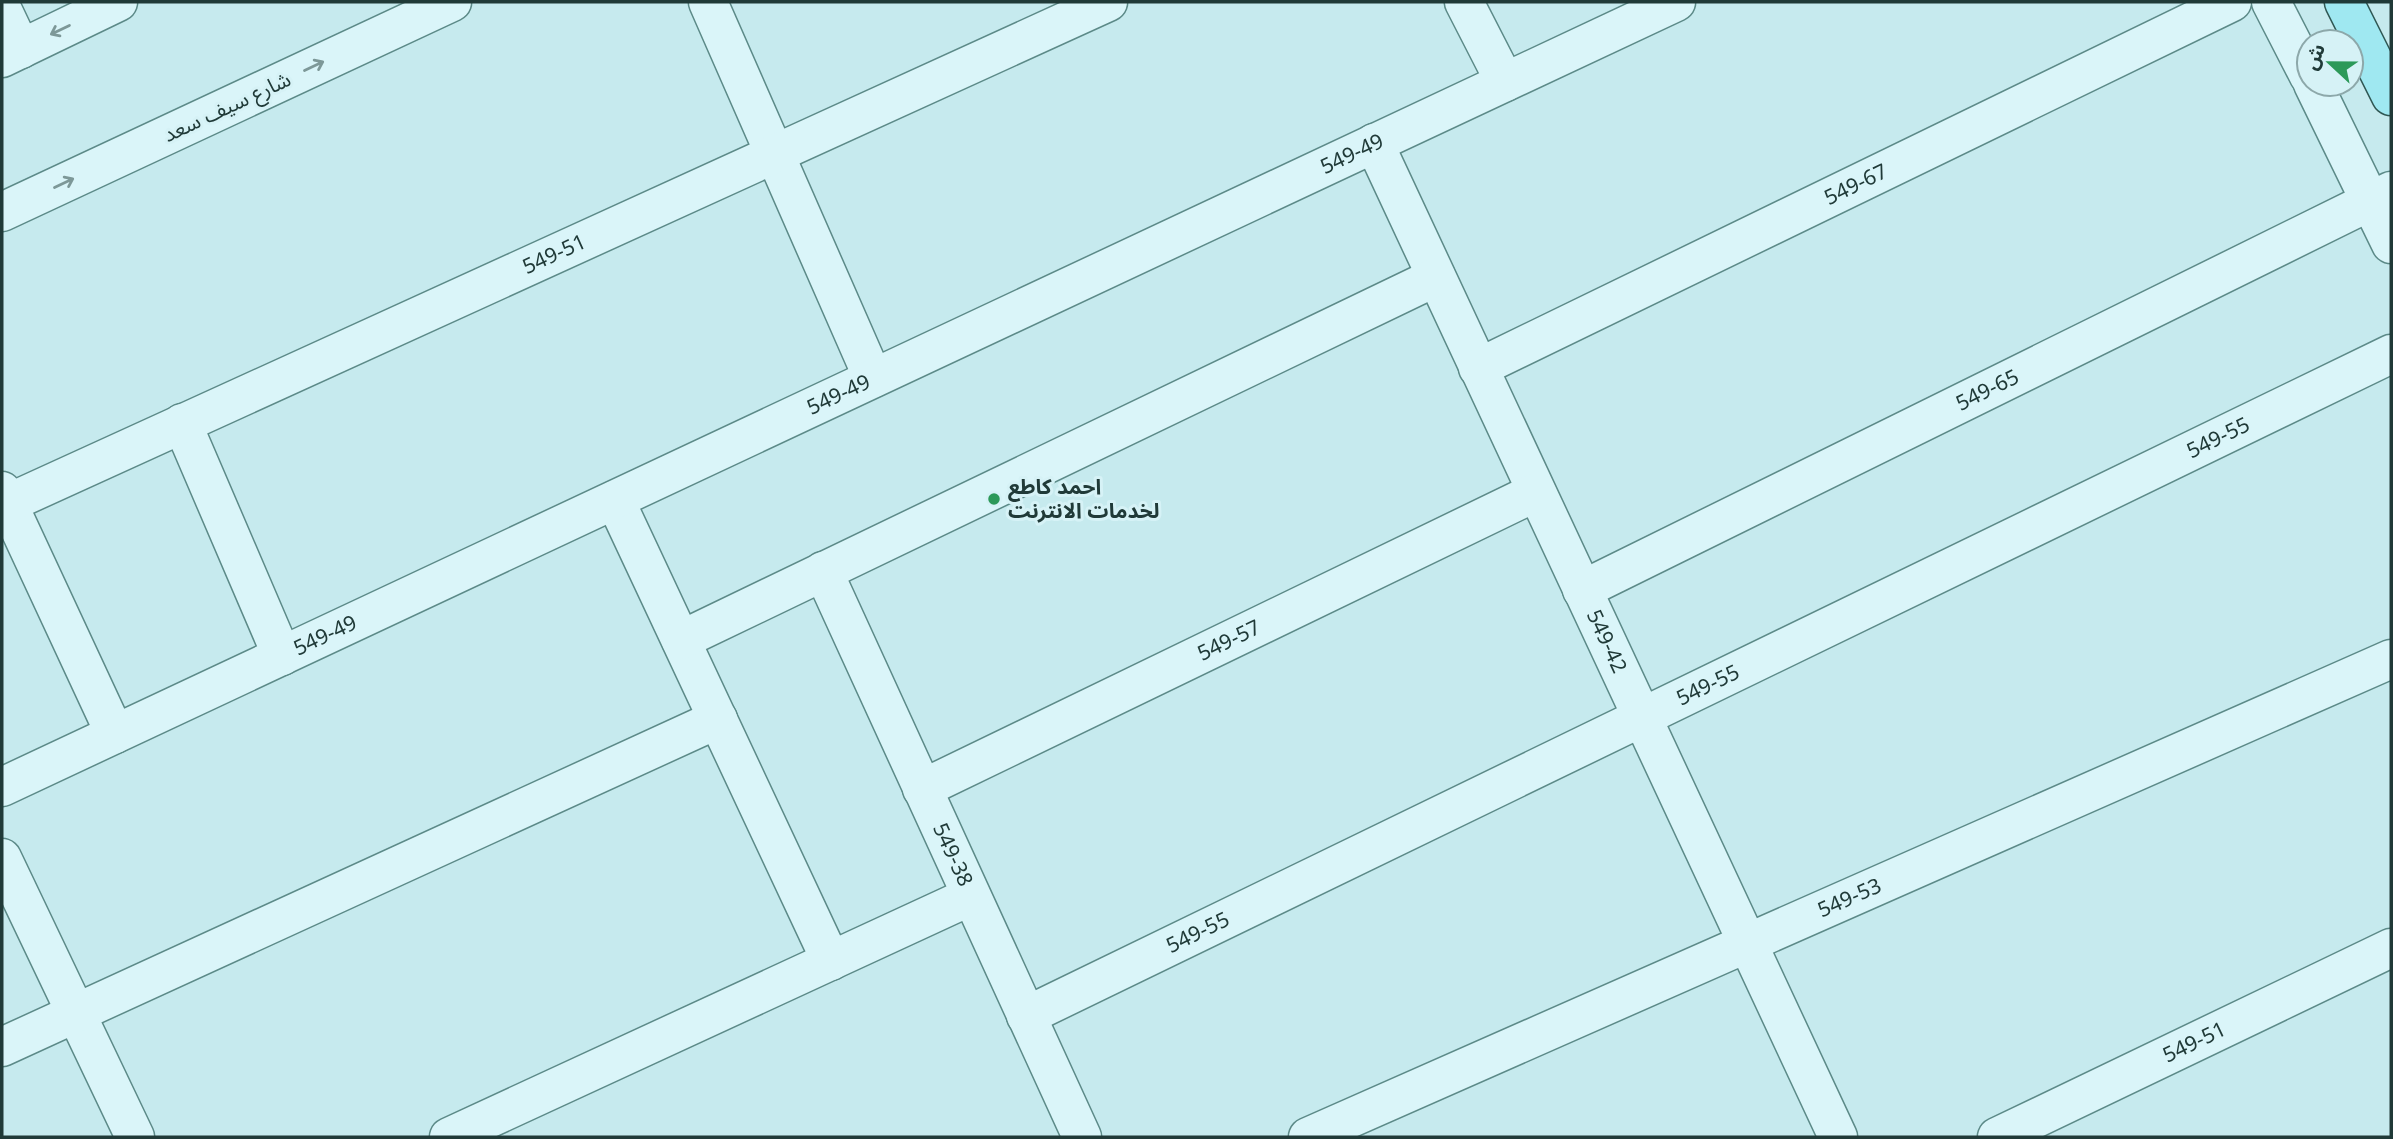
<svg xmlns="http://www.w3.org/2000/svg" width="2393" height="1139" viewBox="0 0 2393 1139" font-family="Georgia,'Noto Sans Arabic',serif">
<rect width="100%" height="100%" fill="#c6eaee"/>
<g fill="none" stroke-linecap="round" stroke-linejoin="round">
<g stroke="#5c8a88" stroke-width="41">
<g id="minor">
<path d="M708 2 873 378"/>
<path d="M1464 2 1505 82"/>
<path d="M2271 2 2309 76"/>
<path d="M2 9 21 49"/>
<path d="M2 58 118 2"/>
<path d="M2313 84 2391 244"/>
<path id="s1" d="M1374 143 1838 1137"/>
<path d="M2 212 452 2"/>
<path id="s2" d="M1478 368 2232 2"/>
<path d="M182 423 282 656"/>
<path d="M2 491 115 734"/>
<path d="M615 500 831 961"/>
<path id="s3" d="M2 506 1108 2"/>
<path id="s4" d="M823 571 1082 1137"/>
<path id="s5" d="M1582 590 2391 191"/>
<path d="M681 640 1436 277"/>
<path id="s6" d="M2 787 1676 2"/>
<path id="s7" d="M922 789 1536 492"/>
<path d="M2 858 135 1137"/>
<path id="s8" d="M1026 1016 2391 354"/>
<path d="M2 1047 718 719"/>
<path d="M449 1137 971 896"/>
<path id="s9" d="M1308 1137 2391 659"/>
<path id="s10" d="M1997 1137 2391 948"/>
</g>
</g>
<g stroke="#305854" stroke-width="41">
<path id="major" d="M2344 2 2391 96"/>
</g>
<use href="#minor" stroke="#daf5f9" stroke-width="38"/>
<use href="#major" stroke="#9fe8f1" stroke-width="38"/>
</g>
<defs><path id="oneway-shaft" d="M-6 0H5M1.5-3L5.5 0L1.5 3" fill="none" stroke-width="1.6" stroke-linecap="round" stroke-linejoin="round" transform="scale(1.75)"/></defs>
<g stroke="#7d9898">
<use href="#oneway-shaft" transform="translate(60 30) rotate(154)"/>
<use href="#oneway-shaft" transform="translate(314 66) rotate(-25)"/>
<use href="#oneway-shaft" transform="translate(64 183) rotate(-25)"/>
</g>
<circle fill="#2c9959" stroke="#d6f2f6" stroke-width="2.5" cx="994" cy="499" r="7"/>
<g text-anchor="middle" stroke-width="6" stroke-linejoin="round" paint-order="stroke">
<g font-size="21" fill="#203a38" stroke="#d6f2f6">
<text transform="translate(227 107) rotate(-25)" y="7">شارع سيف سعد</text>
<text dy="7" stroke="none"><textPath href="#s6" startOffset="1491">549-49</textPath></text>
<text dy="7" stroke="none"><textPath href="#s2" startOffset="420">549-67</textPath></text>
<text dy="7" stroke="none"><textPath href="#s3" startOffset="607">549-51</textPath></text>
<text dy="7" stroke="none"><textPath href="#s5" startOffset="452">549-65</textPath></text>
<text dy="7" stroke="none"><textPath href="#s6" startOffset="924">549-49</textPath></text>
<text dy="7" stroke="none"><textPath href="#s8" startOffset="1325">549-55</textPath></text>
<text dy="7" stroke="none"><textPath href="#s6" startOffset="357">549-49</textPath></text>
<text dy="7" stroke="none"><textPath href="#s7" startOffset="341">549-57</textPath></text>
<text dy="7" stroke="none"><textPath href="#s1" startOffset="550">549-42</textPath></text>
<text dy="7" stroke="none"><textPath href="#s8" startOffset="758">549-55</textPath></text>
<text dy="7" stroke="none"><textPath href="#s4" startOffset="312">549-38</textPath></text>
<text dy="7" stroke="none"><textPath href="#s9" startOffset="592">549-53</textPath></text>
<text dy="7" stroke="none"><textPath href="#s8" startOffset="191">549-55</textPath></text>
<text dy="7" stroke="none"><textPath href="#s10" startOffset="219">549-51</textPath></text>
</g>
<g font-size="21" font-weight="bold" fill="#203a38" stroke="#d6f2f6" text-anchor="start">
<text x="1008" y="494">احمد كاطع<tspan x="1008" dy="24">لخدمات الانترنت</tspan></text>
</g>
</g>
<rect width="2393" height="1139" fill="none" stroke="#203a38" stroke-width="7"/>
<g transform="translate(2330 63) rotate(292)"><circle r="33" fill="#d6f2f6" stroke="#8da8aa" stroke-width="2"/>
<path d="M0-5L12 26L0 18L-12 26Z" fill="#2c9959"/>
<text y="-10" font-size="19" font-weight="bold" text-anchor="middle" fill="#203a38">ش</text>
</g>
</svg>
